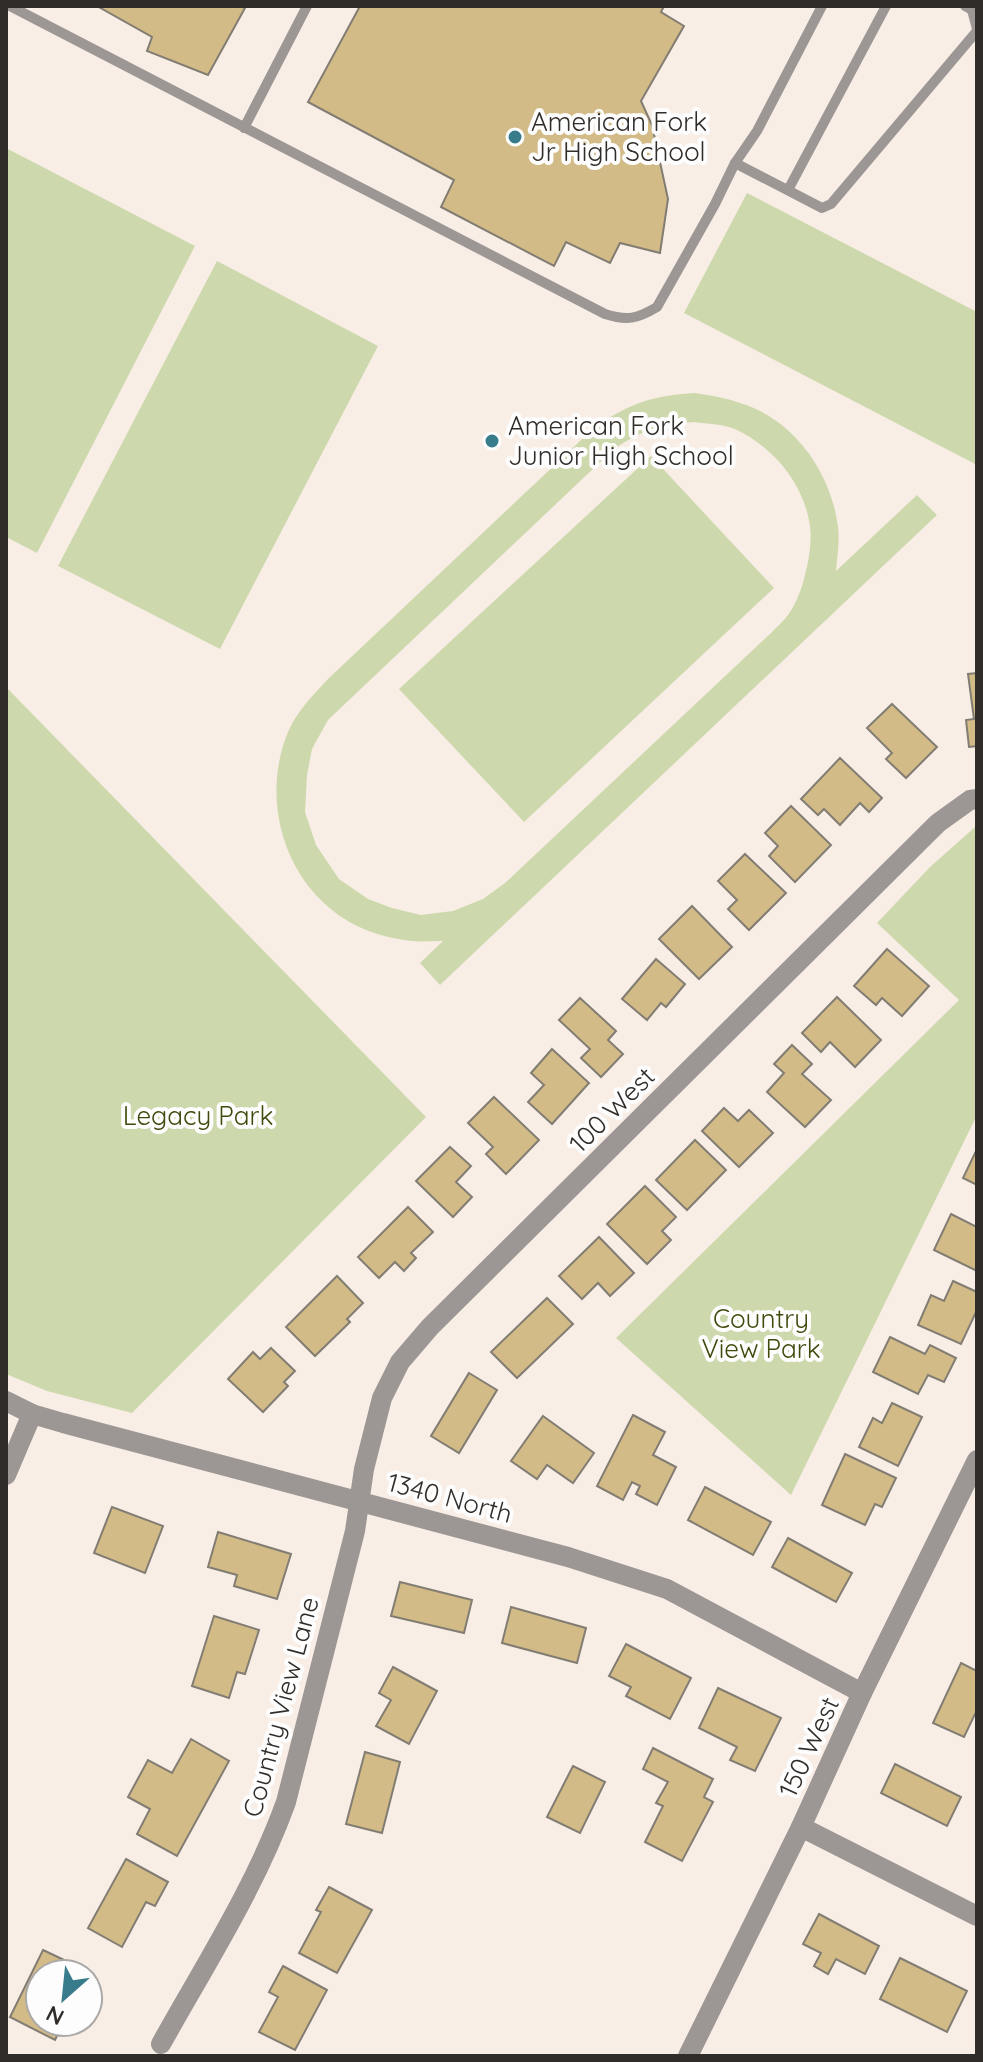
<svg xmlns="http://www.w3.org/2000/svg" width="983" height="2062" viewBox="0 0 983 2062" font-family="Quicksand,sans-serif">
<rect width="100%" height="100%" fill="#f9eee6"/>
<g fill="#ced8ad" fill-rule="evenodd">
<path d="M6 148 195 246 37 553 6 537Z"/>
<path d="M747 193 977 312V465L684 313Z"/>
<path d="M217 261 378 346 220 649 58 566Z"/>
<path d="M695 393C716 396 736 400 756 409 801 430 832 478 838 527 840 542 837 557 836 571L917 495 937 515 440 985 420 963 443 941C433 941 422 942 412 941 391 939 366 932 348 921 284 883 260 800 288 732 297 711 313 695 329 678L597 425C634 402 652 396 695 393ZM694 422C708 424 724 424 737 430 774 448 804 484 810 526 812 542 809 559 805 575 802 588 796 604 788 615 783 622 776 627 771 633L505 883 483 899 453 911 421 915 392 908 368 899 339 879 316 845 305 812 307 775 312 749 328 720 614 449C642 430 660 425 694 422Z"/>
<path d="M651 456 774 588 524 822 399 689Z"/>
<path d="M6 687 426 1117 132 1413 47 1391 6 1374Z"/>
<path d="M975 827H977V1115L791 1495 616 1338 959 1000 877 923 930 867Z"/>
</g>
<g fill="#d3bb87" stroke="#827d73" stroke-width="2">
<path d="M97 6H240L245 8 208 75 147 51 152 37Z"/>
<path d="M360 6H664L661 12 684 26 641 101 652 125 668 199 660 253 620 243 610 263 566 242 554 266 441 207 454 180 308 102Z"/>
<path d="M977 673V746L969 747 966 720 974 719 968 674Z"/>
<path d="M892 704 937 747 906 778 886 759 892 753 867 728Z"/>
<path d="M840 758 882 798 869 812 860 803 840 825 824 809 818 815 801 799Z"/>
<path d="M791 806 831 845 795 882 769 856 778 846 765 833Z"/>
<path d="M745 854 786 893 749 930 728 909 737 900 718 881Z"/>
<path d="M692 906 732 947 699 979 659 939Z"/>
<path d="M887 949 929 986 902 1016 882 998 876 1005 854 986Z"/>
<path d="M656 959 685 984 666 1007 661 1003 647 1020 622 999Z"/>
<path d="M837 997 881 1040 855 1067 830 1042 821 1052 802 1033Z"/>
<path d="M580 998 616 1031 608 1040 623 1054 601 1077 581 1058 590 1049 559 1020Z"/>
<path d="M792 1045 812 1064 802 1074 831 1100 805 1127 767 1092 784 1073 774 1064Z"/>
<path d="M552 1049 589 1083 552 1124 528 1102 544 1085 531 1073Z"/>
<path d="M494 1097 539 1140 506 1174 486 1154 493 1147 468 1123Z"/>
<path d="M724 1108 738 1121 749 1110 773 1133 739 1167 702 1131Z"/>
<path d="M695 1140 726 1170 687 1210 656 1180Z"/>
<path d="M450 1147 471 1166 456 1182 472 1197 453 1217 416 1181Z"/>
<path d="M977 1149V1185L963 1178Z"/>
<path d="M645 1186 676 1217 662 1231 671 1240 647 1264 607 1224Z"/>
<path d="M408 1207 433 1232 411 1253 416 1258 404 1271 395 1262 379 1278 358 1257Z"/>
<path d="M951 1214 977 1227V1271L934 1250Z"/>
<path d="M599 1237 634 1273 610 1296 598 1283 582 1299 559 1276Z"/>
<path d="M337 1276 363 1303 347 1319 350 1322 315 1356 286 1327Z"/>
<path d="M953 1281 977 1292V1310L961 1344 918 1325 931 1295 944 1301Z"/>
<path d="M547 1298 573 1324 517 1378 491 1352Z"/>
<path d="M890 1337 925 1354 930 1345 956 1358 944 1382 928 1375 918 1394 873 1372Z"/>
<path d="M271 1348 295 1371 284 1382 288 1386 263 1412 228 1379 253 1352 260 1359Z"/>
<path d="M469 1373 497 1390 459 1453 431 1436Z"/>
<path d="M892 1403 922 1417 898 1466 859 1447 873 1418 882 1423Z"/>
<path d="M633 1415 665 1432 653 1455 676 1467 657 1505 636 1494 640 1486 632 1482 623 1500 597 1486Z"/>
<path d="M543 1416 594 1453 573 1483 547 1465 537 1479 511 1461Z"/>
<path d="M845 1454 896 1478 882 1507 875 1504 865 1525 822 1505Z"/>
<path d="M705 1487 771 1522 753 1555 688 1520Z"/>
<path d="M112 1507 163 1526 145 1573 94 1553Z"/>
<path d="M218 1532 291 1554 277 1599 234 1586 237 1575 208 1567Z"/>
<path d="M788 1538 852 1573 836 1602 772 1567Z"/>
<path d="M400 1582 472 1600 464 1633 391 1616Z"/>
<path d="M511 1607 586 1628 577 1663 502 1643Z"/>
<path d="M214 1616 259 1630 245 1674 237 1672 229 1698 192 1686Z"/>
<path d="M626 1644 691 1678 670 1719 626 1696 631 1687 609 1676Z"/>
<path d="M961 1663 977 1671V1715L975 1714 964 1737 933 1723Z"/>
<path d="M393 1667 437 1691 409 1744 376 1726 391 1700 379 1693Z"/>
<path d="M718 1688 781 1718 755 1771 730 1760 737 1747 699 1728Z"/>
<path d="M191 1739 229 1761 177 1856 137 1834 150 1809 128 1797 148 1760 172 1773Z"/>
<path d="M653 1748 713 1779 704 1797 713 1802 682 1861 645 1842 663 1806 656 1803 668 1782 643 1769Z"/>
<path d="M365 1752 400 1762 382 1833 346 1824Z"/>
<path d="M895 1764 961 1797 947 1826 881 1793Z"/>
<path d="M573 1766 605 1782 580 1833 547 1817Z"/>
<path d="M126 1859 168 1882 155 1906 146 1902 122 1947 88 1928Z"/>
<path d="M329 1887 372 1910 337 1973 299 1953 321 1912 316 1910Z"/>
<path d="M819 1914 879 1946 865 1974 836 1959 828 1974 814 1966 821 1953 803 1944Z"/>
<path d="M43 1950 79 1967 76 1974H40V2022H64L55 2040 10 2017Z"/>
<path d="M900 1958 967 1991 947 2032 880 1999Z"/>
<path d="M283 1966 327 1990 295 2050 259 2032 278 1997 269 1992Z"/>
</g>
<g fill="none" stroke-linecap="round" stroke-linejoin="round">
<g stroke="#9c9695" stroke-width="10">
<path d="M10 6 605 314C627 321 637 319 657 307L715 204 735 163 757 131 822 6"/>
<path d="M965 6 972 10 977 29"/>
<path d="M244 128 307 6"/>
<path d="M735 163 822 208 831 204 977 31"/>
<path d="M788 190 886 6"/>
</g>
<g stroke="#9c9695" stroke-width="20">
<path d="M6 1475 32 1414"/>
<path d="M801 1827 977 1916"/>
<path d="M161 2044C205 1965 255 1888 286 1802L355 1531 364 1469 382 1398 400 1362 430 1327 938 823 970 800 977 799"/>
</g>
<g stroke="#9c9695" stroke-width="20">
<path d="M6 1401 32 1414 63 1423 568 1557 667 1589 862 1693"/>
<path d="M688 2056 801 1827 862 1693 977 1460"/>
</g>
</g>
<g fill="#387c8b" stroke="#fdfdfd" stroke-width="3">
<circle cx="515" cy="137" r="8"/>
<circle cx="492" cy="441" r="8"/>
</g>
<g text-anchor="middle" stroke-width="8" stroke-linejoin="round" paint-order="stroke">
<g font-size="26" fill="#302c29" stroke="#fdfdfd" text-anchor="start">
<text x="531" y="131">American Fork<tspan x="531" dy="30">Jr High School</tspan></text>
<text x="508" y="435">American Fork<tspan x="508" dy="30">Junior High School</tspan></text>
</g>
<g font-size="26" fill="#302c29" stroke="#fdfdfd">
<text transform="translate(612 1110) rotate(-45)" y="9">100 West</text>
<text transform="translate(450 1498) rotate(15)" y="9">1340 North</text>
<text transform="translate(281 1707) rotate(-75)" y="9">Country View Lane</text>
<text transform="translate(809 1747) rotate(-65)" y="9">150 West</text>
</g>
<g font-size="26" fill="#414a0c" stroke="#fdfdfd">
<text x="198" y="1125">Legacy Park</text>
<text x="761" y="1328">Country<tspan x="761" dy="30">View Park</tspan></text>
</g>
</g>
<rect width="983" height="2062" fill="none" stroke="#302c29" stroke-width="16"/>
<g transform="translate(64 1998) rotate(207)"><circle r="38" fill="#fdfdfd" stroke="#aba9a8" stroke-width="2"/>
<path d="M0-6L14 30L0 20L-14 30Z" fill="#387c8b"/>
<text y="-12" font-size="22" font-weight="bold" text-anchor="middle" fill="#302c29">N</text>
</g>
</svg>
